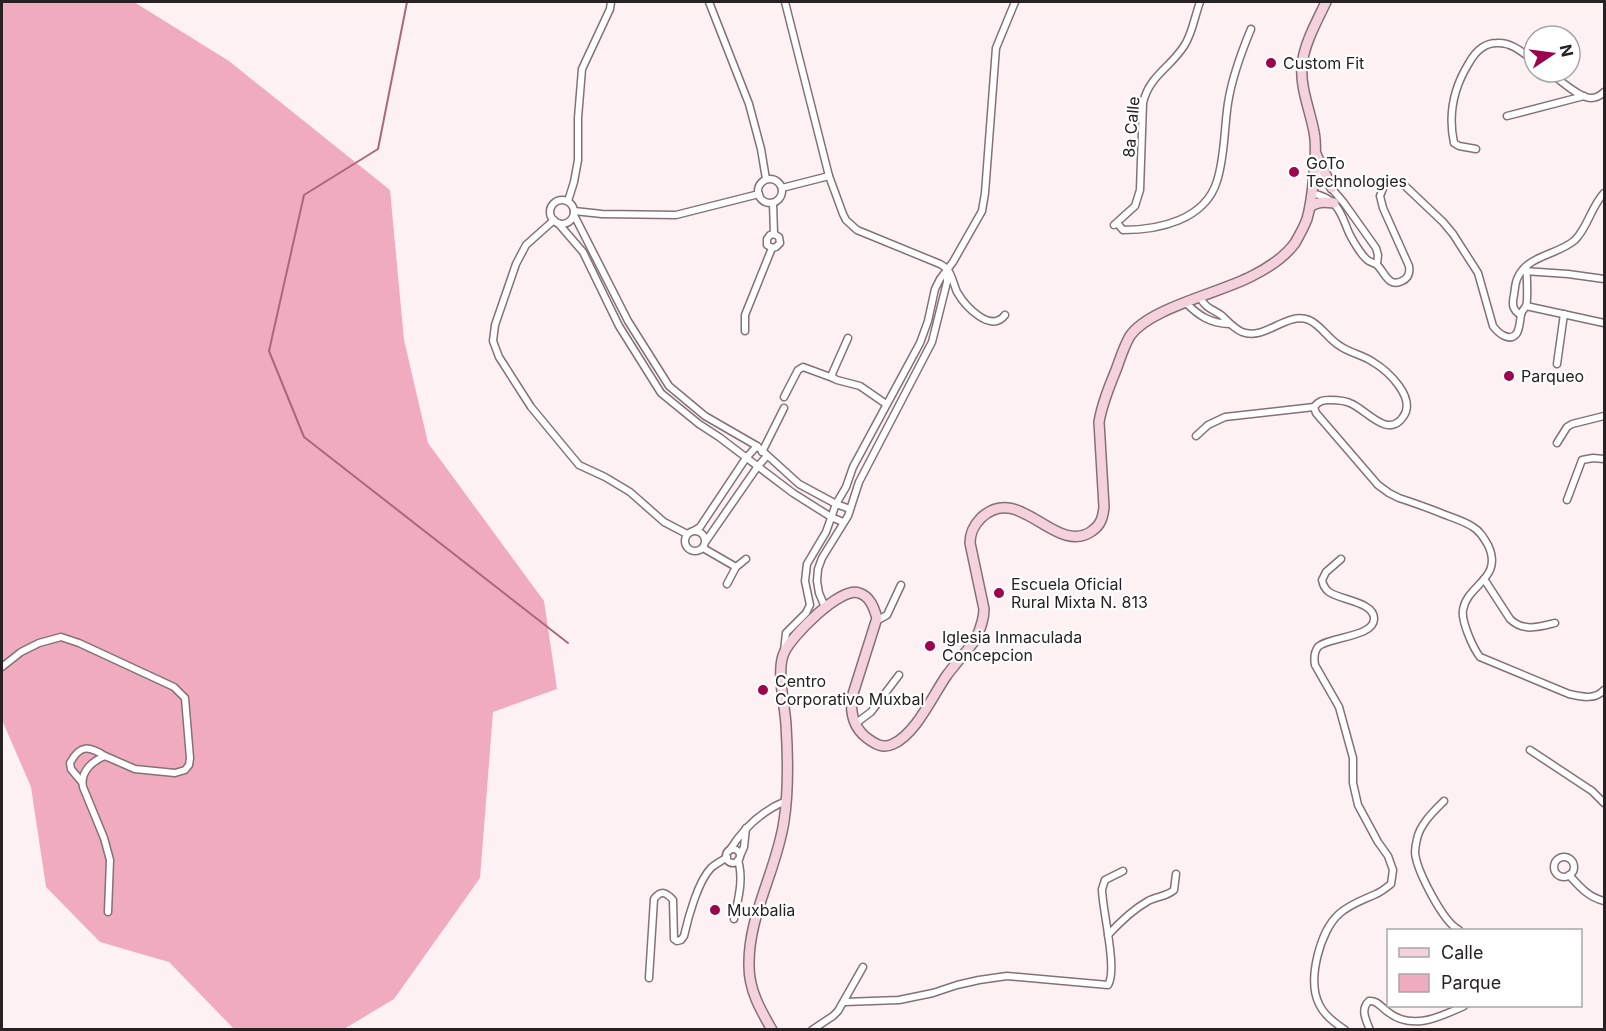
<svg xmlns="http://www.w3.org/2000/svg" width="1606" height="1031" viewBox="0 0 1606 1031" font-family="Inter,sans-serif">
<rect width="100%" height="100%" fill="#fdf1f4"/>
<path fill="#f1abbe" d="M2 2H134L229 61 390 190 404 340 428 443 544 601 557 689 493 712 480 878 394 999 344 1029H234L169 962 100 942 46 887 31 787 2 720Z"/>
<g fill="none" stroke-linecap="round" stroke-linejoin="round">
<path stroke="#aa687b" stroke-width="2" d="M407 2 378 149 304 195 269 351 304 437 568 643"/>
<g stroke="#837175" stroke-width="9">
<g id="street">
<path d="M709 2 749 104 761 149 766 179"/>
<path d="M785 2 829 176 843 214 846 220 857 230 940 264C942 265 947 269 948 270 952 276 954 285 957 292 965 306 991 334 1005 315"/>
<path d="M1549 72C1559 79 1579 98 1591 98 1596 98 1601 95 1604 92"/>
<path d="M1507 116 1584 96"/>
<path d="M1476 149 1459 146 1454 143C1448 115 1454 87 1469 63 1475 52 1484 43 1497 43 1512 42 1523 53 1534 61"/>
<path d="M1315 169 1344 203 1376 248 1378 255 1377 264"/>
<circle cx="770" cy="191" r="12"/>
<path d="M782 188 829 176"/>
<path d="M1311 193C1321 195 1329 198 1335 205 1343 214 1345 225 1350 235 1353 241 1363 258 1369 261 1370 262 1377 264 1377 265 1385 272 1388 288 1402 281 1409 278 1410 272 1409 266L1383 208 1380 196 1384 186 1394 181 1404 185 1443 222 1453 234 1478 273 1493 326C1498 333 1510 343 1517 333 1520 327 1520 320 1521 314 1522 311 1524 309 1526 306 1528 302 1527 273 1526 268"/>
<circle cx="562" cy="212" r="12"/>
<path d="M568 201 574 182 578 160V118L582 69 610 9 611 2"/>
<path d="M773 203 774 234"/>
<path d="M574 211 602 214 676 215 759 194"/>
<path d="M574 215 628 321 669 386 705 416 757 446 799 484 836 504 850 509"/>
<path d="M554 220 526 245 516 264 495 325 493 341 499 357 531 407 579 465 605 477 630 492 664 522 687 534"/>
<path d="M558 223 583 252 619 326 661 393 699 424 719 437 793 493 831 517 843 522"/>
<path d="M1117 223 1123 230C1159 230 1205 220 1217 181 1225 156 1224 129 1228 103 1232 77 1241 53 1251 29"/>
<path d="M1114 225 1135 206 1140 190 1143 103C1149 76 1170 68 1184 46 1192 35 1195 15 1200 2"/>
<path d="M1523 271 1568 274 1604 279"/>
<path d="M1200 298C1208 310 1211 308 1221 315 1228 321 1233 328 1242 332 1266 341 1286 311 1309 320 1321 325 1328 339 1340 346 1350 353 1363 355 1373 362 1388 371 1417 398 1403 417 1388 439 1366 410 1352 404 1345 400 1337 400 1330 400 1322 400 1319 401 1314 407L1316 413 1378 485 1389 493 1399 498C1414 503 1429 508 1443 514 1453 518 1464 521 1473 527 1480 531 1484 538 1488 545 1504 579 1467 584 1463 610 1461 621 1473 648 1480 657L1569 694C1582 697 1595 700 1604 690"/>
<path d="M1186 303C1199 316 1210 323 1229 324"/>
<path d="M1526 306 1604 323"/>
<path d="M1521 315C1512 310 1512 304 1514 295 1515 289 1515 282 1518 277 1528 255 1558 255 1575 240 1588 227 1591 207 1604 193"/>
<path d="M745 331V315L772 248 776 247 780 243 779 237 774 234 770 235 767 239V245L772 248"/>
<path d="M848 338 832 374 833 378 837 380 860 386 886 404"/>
<path d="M1557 364 1564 314"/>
<path d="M784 397 798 370 803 367 833 378"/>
<path d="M1196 436 1208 425 1225 417 1314 407"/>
<path d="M1557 443 1567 427 1572 424 1604 416"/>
<path d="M762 452 784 408"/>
<path d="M1567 500 1582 460 1593 458 1604 459"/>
<path d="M695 530 700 527 746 458 757 446"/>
<circle cx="695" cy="541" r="10"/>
<path d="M706 541 758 466 767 456"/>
<path d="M703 548 736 567 746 559"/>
<path d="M1341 559 1326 572 1322 580C1323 585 1325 589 1329 592 1340 600 1375 602 1374 619 1374 637 1328 637 1318 647 1314 652 1314 659 1315 665L1339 707 1353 758V783L1358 805 1378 842 1388 856 1393 870 1391 884C1386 888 1381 892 1376 894 1363 900 1350 904 1339 914 1320 931 1307 980 1319 1004 1324 1015 1335 1023 1345 1030"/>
<path d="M1484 579 1510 619C1523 632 1539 627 1555 623"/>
<path d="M727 584 736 567"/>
<path d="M825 607 819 593 817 581 818 569 822 558 848 516 859 482 932 342 947 282V273"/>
<path d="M876 621 887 615 901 585"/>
<path d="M784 651 786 633 806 613 810 605 805 581 807 564 826 532 836 504 846 487 853 467 920 343 928 321 935 289 940 279 953 262 982 211 985 193 996 48 1015 2"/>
<path d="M2 667 21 652 39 643 61 637 79 643 174 687 185 698 190 758 189 765 185 770 175 773 135 769 105 756C92 761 80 772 83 787L104 838 110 860 108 912"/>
<path d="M855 724 871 712 899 675"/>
<path d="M1530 750 1592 791 1604 803"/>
<path d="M81 781 71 769 70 763C80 744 89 746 105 756"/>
<path d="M1444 801C1434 811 1420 824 1417 839 1416 843 1415 849 1415 853 1417 871 1443 922 1459 930"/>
<circle cx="733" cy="856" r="7"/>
<path d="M729 851C743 829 761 811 786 801"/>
<path d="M740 856 744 847 746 828"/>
<circle cx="1564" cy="867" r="10"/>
<path d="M1569 875C1580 887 1588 897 1604 901"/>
<path d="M734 919C738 899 744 880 738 860"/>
<path d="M1108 935C1119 923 1134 909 1148 901 1157 896 1166 897 1174 890L1176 874"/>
<path d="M649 978 654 899C661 890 666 892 673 900L674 939 677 941 681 940 684 936C688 918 698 881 711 868 715 864 722 861 727 857"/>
<path d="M844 1002 899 1000 933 993 957 985 979 980 1007 976 1108 985C1118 970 1102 909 1102 889L1105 880 1123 871"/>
<path d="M812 1030 833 1016 838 1011 863 967"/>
<path d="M1370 1030C1366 1020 1360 1009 1369 1001 1377 1000 1381 1007 1388 1012 1412 1031 1440 1017 1464 1006"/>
</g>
</g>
<g stroke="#837175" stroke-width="12">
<g id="secondary">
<path d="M1316 154 1332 188"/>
<path d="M1310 207C1318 201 1324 202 1334 203"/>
<path d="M772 1030C760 1009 749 990 749 966 748 915 777 870 784 821 789 789 788 757 786 725 785 705 776 670 784 653 791 636 841 586 859 593 870 596 874 608 877 618L852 697C850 714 854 728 867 738 875 744 883 749 893 744 916 734 933 695 947 675 956 663 967 651 976 639 980 629 984 620 984 609L970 543C970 533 973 526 981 518 1019 481 1056 557 1092 531 1101 525 1103 517 1104 507L1099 422C1102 404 1109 387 1116 370 1120 359 1124 346 1130 336 1149 308 1220 293 1252 276 1268 268 1284 258 1295 243 1299 236 1304 227 1307 219 1312 202 1318 150 1314 132 1310 110 1300 88 1302 65 1304 44 1317 21 1326 2"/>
</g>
</g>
<use href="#street" stroke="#fff" stroke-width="6"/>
<use href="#secondary" stroke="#f4d1dc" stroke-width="9"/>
</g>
<g fill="#9d044e" stroke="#fff" stroke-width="2">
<circle cx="1271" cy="63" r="6"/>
<circle cx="1294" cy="172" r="6"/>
<circle cx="1509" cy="376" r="6"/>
<circle cx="999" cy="593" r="6"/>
<circle cx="930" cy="646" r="6"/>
<circle cx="763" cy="690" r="6"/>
<circle cx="715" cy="910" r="6"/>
</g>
<g text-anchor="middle" stroke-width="4.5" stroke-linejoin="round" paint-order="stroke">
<g font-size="16" fill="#282123" stroke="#fff" text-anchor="start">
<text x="1283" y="69">Custom Fit</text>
<text x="1306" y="169">GoTo<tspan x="1306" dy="18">Technologies</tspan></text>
<text x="1521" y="382">Parqueo</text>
<text x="1011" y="590">Escuela Oficial<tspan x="1011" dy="18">Rural Mixta N. 813</tspan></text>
<text x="942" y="643">Iglesia Inmaculada<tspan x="942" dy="18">Concepcion</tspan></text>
<text x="775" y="687">Centro<tspan x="775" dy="18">Corporativo Muxbal</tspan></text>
<text x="727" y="916">Muxbalia</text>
</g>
<g font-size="16" fill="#282123" stroke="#fff">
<text transform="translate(1131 127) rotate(-85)" y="6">8a Calle</text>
</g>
</g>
<rect width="1606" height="1031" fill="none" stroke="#282123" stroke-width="6"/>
<rect x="1387" y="929" width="195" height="78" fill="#ffffff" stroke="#a9a6a7" stroke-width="1.5"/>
<rect x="1399" y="948" width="30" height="9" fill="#f4d1dc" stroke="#a9a6a7" stroke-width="1.5"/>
<text x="1441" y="959" font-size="18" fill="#282123">Calle</text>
<rect x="1399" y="974" width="30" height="18" fill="#f1abbe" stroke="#a9a6a7" stroke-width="1.5"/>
<text x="1441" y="989" font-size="18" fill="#282123">Parque</text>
<g transform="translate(1552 54) rotate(77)"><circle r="28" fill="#ffffff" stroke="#a9a6a7" stroke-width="1.5"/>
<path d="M0-4.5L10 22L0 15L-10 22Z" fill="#9d044e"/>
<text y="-9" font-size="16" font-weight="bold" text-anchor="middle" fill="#282123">N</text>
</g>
</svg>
